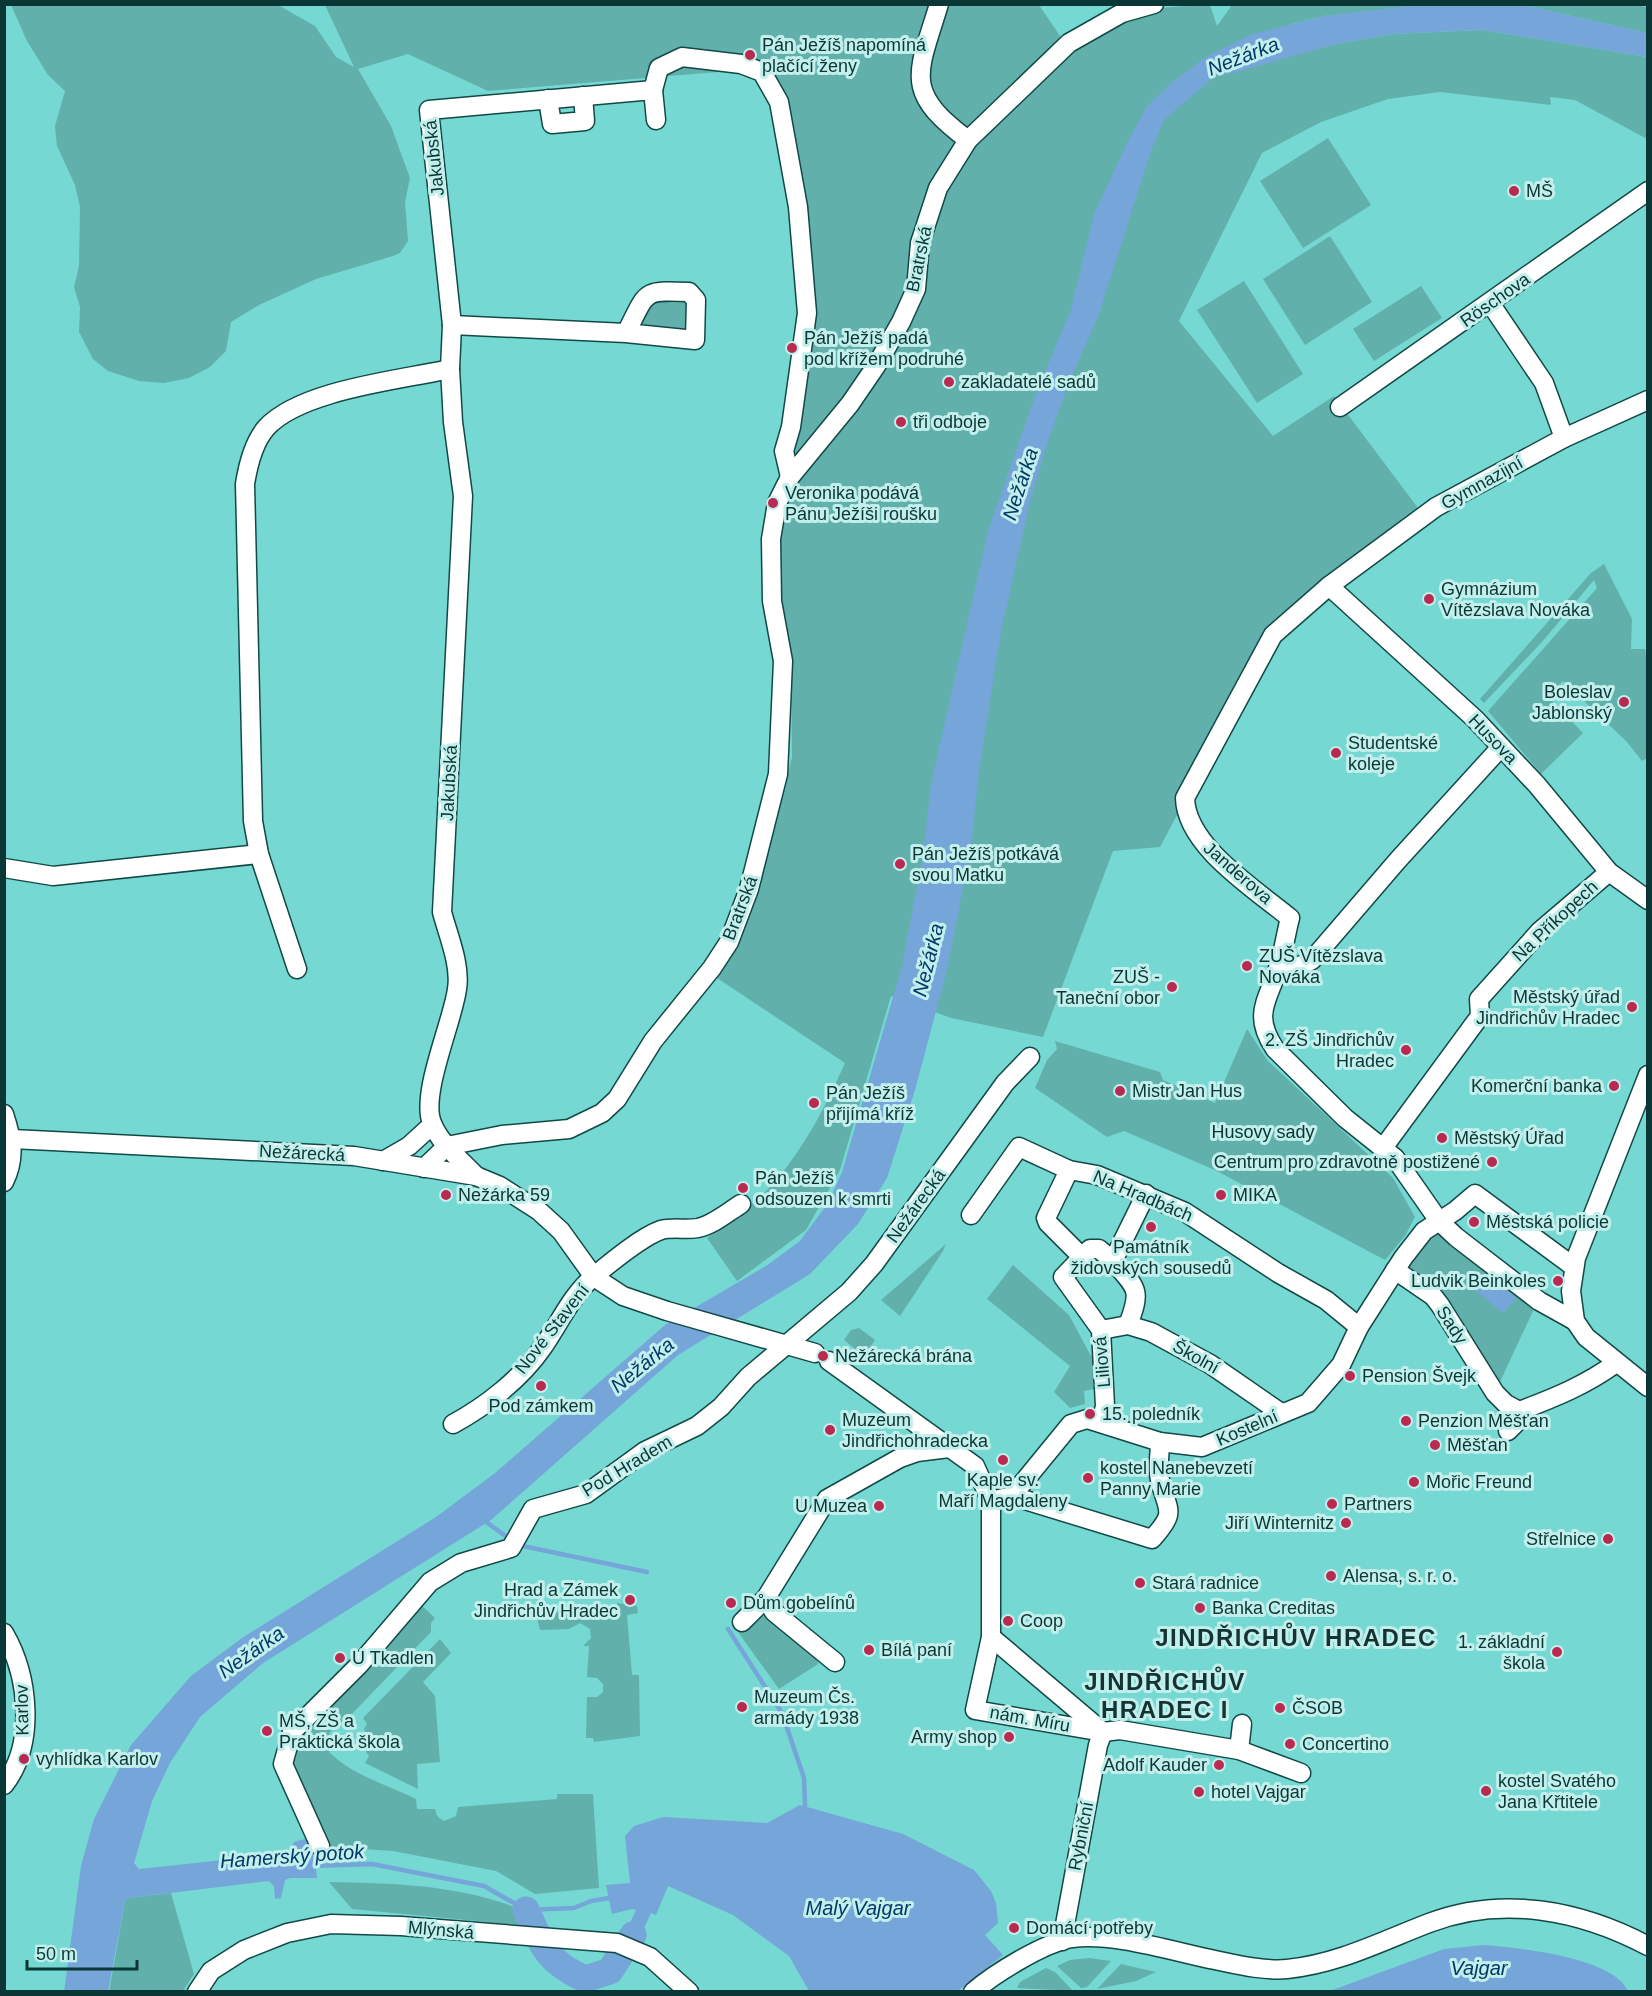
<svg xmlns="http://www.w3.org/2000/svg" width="1652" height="1996" viewBox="0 0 1652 1996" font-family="Arial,sans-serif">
<rect width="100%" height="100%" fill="#75d8d3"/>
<g fill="#62b0ac">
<path d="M1627 4 1647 7V33L1523 5Z"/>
<path d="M11 5H278L315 26 336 57 354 67 325 5H1039L1071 52C1093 37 1116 22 1141 13 1162 5 1188 7 1210 5L1217 26 1232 5H1426L1324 16 1292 24 1269 61 1336 44 1392 34 1482 30 1647 57V139L1575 100 1550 97 1551 105 1440 92 1388 99 1321 122 1262 153 1179 321 1273 436 1334 396 1424 516 1273 635 1160 847 1113 851 1043 1037 951 1018 891 996 840 1170 806 1230 737 1281 707 1238C732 1220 758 1202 778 1178 806 1144 827 1104 845 1063L717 978 767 855 792 757 791 663 778 602 775 554 811 312 809 218 787 109 768 68 488 91 408 54 358 69 391 126 410 178 405 202 408 241 400 253 393 256 316 279 259 305 231 322 226 351 210 367 189 378 164 383 139 381 108 371 93 359 79 332 80 307 74 287 79 266 80 207 75 185 57 146 55 126 65 91 48 75 27 41Z"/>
<path d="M1328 138 1371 205 1303 248 1260 181Z"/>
<path d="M1330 236 1372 302 1305 345 1263 279Z"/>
<path d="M1244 281 1303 374 1257 403 1197 310Z"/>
<path d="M1421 286 1442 318 1374 361 1353 329Z"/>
<path d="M654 295 686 299 685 329 638 325Z"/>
<path d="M1604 564 1632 619 1631 649H1645L1647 660V758L1642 761 1627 742 1563 681 1548 697 1583 733 1541 774 1488 711 1597 588 1594 580 1542 642 1484 703 1480 699 1591 573Z"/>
<path d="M1247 1029 1268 1061 1393 1178 1415 1217 1405 1236 1385 1260 1215 1170 1124 1131 1107 1137 1035 1088 1047 1060 1057 1049 1055 1041 1160 1072 1163 1080 1215 1103Z"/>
<path d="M1437 1232 1442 1233 1534 1309 1498 1386 1493 1380 1492 1370 1459 1330 1461 1318 1448 1300H1441L1408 1275 1406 1266 1430 1234Z"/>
<path d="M946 1244 943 1251 900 1316 881 1300Z"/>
<path d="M1013 1265 1069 1315 1091 1356H1096L1099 1388 1084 1391 1085 1404 1070 1408 1054 1392 1070 1366 987 1299Z"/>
<path d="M859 1328 875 1340 864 1356 844 1340 851 1330Z"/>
<path d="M419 1603 435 1618 431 1623V1632L346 1720C330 1727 324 1736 330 1753 354 1776 386 1784 416 1799L417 1809H435L437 1816 444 1821 456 1816 458 1807 557 1799V1794H593L599 1888 535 1894 496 1871 393 1851 330 1847 291 1770 298 1734Z"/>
<path d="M617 1603 637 1606 638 1613 627 1615 632 1675H639L640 1736 594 1742 593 1738H586L587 1697H597L603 1692V1684L597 1678 587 1677 589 1646H583L591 1638 590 1629 580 1623 569 1629 540 1630 537 1618C558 1606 593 1615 616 1616Z"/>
<path d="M757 1611 817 1657 818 1664 779 1689 738 1632Z"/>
<path d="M440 1639 451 1653 423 1682 435 1696 440 1762 417 1764 418 1789 365 1763 369 1756 366 1752 369 1745 364 1729 367 1724 363 1718Z"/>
<path d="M329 1882C392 1883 462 1885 522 1910L529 1926 352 1909Z"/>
<path d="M171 1893 194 1974 183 1991 109 1992 125 1901 129 1898Z"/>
<path d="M1089 1958 1111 1961 1087 1987 1081 1988 1057 1966 1070 1960Z"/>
<path d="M1121 1964 1156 1972 1136 1981 1097 1989Z"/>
<path d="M1046 1968 1055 1972 1073 1991 1017 1988 1020 1982Z"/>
</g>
<g fill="#75a5d9">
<path d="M1426 4 1523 5 1647 33V57L1482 30 1392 34 1336 44 1233 73 1216 75 1164 120 1151 151 1098 317 1069 382 1045 450 1029 506 1001 631 980 764 970 851 947 970 915 1090 887 1178 858 1224 810 1274 678 1355 491 1520 263 1663 200 1717 170 1763 152 1801 134 1863 139 1869 288 1853 294 1842 308 1838 314 1850 317 1878H290L285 1880 281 1898 275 1899 274 1886 269 1881 129 1898 125 1901 108 1991 64 1992 81 1866 94 1819 131 1745 191 1676 242 1638 436 1517 495 1473 665 1325 766 1266 800 1241 828 1203 842 1172 902 966 923 855 931 784 988 531 1038 388 1071 310 1094 214 1128 141 1147 106 1171 83 1207 56 1253 34 1324 16Z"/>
<path d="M1487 1274 1516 1298 1503 1313 1474 1289Z"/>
<path d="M800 1805 903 1834 974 1870 991 1891 996 1903 998 1923 985 1935 1003 1955 958 1991H809L789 1956 733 1915 668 1886 656 1915 651 1913 640 1937 626 1932 636 1910 632 1909 612 1914 606 1885 630 1883 625 1836 634 1826 663 1817 767 1823Z"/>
<path d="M1484 1945C1519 1948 1612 1957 1628 1991H1330L1444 1949Z"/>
</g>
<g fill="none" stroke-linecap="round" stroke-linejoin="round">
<g stroke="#75a5d9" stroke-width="4.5">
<path d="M482 1519 511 1540"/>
<path d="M518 1545 647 1572"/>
<path d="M728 1629 782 1713 804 1778 805 1806"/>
<path d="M310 1866 372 1864 484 1886 526 1910 574 1908 591 1901 615 1897"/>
</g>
<path stroke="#75a5d9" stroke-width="27" d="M526 1910C543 1947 546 1961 585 1979L610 1971 633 1935"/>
<g stroke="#114947" stroke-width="21">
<g id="minor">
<path d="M939 4C918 74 902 91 968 140"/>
<path d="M653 90 659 68 682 57 741 64 762 72 779 102 798 207 807 313 791 427 784 451 790 477"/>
<path d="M548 99 552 124 585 121 583 96"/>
<path d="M1490 303 1544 383 1564 438"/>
<path d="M452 325 626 333 695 340 696 300 689 292C641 290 648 291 626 333"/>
<path d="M1340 407 1648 191"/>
<path d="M1329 586 1475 719 1537 785 1609 872 1648 900"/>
<path d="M4 868 53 876 259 854"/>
<path d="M1279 965C1292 969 1300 967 1312 960L1398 860 1501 747"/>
<path d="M297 969 259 854 253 821 245 484C248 465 253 443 266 428 300 390 400 380 450 369"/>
<path d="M1648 1075 1576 1258 1571 1291 1575 1321 1586 1337 1648 1387"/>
<path d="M4 1114C12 1138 16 1158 4 1182"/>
<path d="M12 1139 354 1156 476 1176 500 1186 539 1211 561 1231 594 1277 623 1296 667 1311 815 1353"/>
<path d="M1383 1148 1480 1016 1479 999 1540 931 1609 872"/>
<path d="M383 1161 409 1146 432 1125"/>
<path d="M424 1168 447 1146 502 1135 569 1129 602 1113 617 1099 653 1041 712 968 729 942 749 889 778 774 783 661 772 601 771 539 777 503 790 477 850 404 876 366 901 322 916 289 920 243 938 188 968 140 1069 43 1122 13 1154 4"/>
<path d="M1069 1170 1046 1218 1048 1223 1082 1257"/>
<path d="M476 1176C461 1160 440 1144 432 1123 420 1094 453 1021 457 989 461 965 448 935 442 912L463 496 453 422 450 369 452 325 429 110 653 90 656 120"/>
<path d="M971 1215 1019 1147 1069 1170 1097 1175 1185 1212 1278 1273 1326 1300 1359 1327"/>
<path d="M1113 1261C1137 1289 1142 1289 1128 1325"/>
<path d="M1395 1270 1433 1296 1440 1305 1495 1393 1506 1404 1519 1411"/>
<path d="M1575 1321 1539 1301 1456 1237 1439 1221 1395 1158 1345 1118 1275 1049C1251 1013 1269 1000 1279 965 1284 949 1286 933 1290 918 1255 889 1186 846 1185 798L1273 635 1329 586 1436 507 1564 438 1648 400"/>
<path d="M1101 1330 1128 1325 1151 1332 1210 1364 1281 1413"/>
<path d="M829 1361 975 1466 991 1501V1637L975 1710 1103 1732 1120 1730 1239 1750 1301 1773"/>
<path d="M1519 1411C1554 1398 1586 1385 1616 1363"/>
<path d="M1101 1423 1105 1406 1101 1330 1063 1277 1090 1249H1099L1113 1261 1146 1194"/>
<path d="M453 1424C486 1406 521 1379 543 1347 559 1324 571 1296 593 1277 610 1263 641 1237 661 1230 672 1227 686 1230 698 1228 713 1225 728 1212 741 1204"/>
<path d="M1508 1431 1520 1419 1519 1411"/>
<path d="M1012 1496 1152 1539C1178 1510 1167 1512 1160 1480 1157 1468 1160 1454 1160 1442"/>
<path d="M991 1501 1012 1496 1071 1424 1087 1419 1160 1442 1202 1447 1308 1403 1341 1365 1359 1327 1403 1258 1424 1231 1455 1211 1475 1194 1574 1267"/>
<path d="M766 1598 774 1612 835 1662"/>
<path d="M742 1622 766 1598 827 1499 900 1458 917 1452 949 1448"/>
<path d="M4 1633C29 1676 36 1744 4 1785"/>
<path d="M991 1637 1102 1731"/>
<path d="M1239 1750 1242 1724"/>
<path d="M320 1846 283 1764 292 1732 359 1665 430 1582 461 1563 511 1548 533 1509 586 1494 645 1451 697 1426 721 1407 748 1377 849 1292 874 1264 1005 1083 1030 1057"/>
<path d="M1062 1941 1098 1745 1103 1732"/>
<path d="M197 1992 211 1971 244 1950 287 1933 331 1924 401 1926 617 1943 650 1957 689 1992"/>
<path d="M973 1992C995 1973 1044 1943 1072 1938 1112 1932 1175 1952 1215 1960 1239 1965 1263 1971 1287 1969 1338 1964 1382 1941 1429 1923 1502 1895 1580 1910 1648 1946"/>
</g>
</g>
<use href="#minor" stroke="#fff" stroke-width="18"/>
</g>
<g fill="#ba2a50" stroke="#c2efec" stroke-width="2">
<circle cx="750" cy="55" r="6"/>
<circle cx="1514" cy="191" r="6"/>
<circle cx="792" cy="348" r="6"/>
<circle cx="949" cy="382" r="6"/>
<circle cx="901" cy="422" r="6"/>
<circle cx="773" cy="503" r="6"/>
<circle cx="1429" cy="599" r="6"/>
<circle cx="1624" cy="702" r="6"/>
<circle cx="1336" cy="753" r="6"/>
<circle cx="900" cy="864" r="6"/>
<circle cx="1247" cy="966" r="6"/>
<circle cx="1172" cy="987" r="6"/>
<circle cx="1632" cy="1007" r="6"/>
<circle cx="1406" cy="1050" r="6"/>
<circle cx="1614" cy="1086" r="6"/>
<circle cx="1120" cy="1091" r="6"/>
<circle cx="814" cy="1103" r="6"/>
<circle cx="1442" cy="1138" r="6"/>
<circle cx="1492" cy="1162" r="6"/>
<circle cx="743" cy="1188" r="6"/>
<circle cx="446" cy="1195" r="6"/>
<circle cx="1221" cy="1195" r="6"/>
<circle cx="1474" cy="1222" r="6"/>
<circle cx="1151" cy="1227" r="6"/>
<circle cx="1558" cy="1281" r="6"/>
<circle cx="823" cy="1356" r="6"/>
<circle cx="1350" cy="1376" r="6"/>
<circle cx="541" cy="1386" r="6"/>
<circle cx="1090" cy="1414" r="6"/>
<circle cx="1406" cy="1421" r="6"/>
<circle cx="830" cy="1430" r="6"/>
<circle cx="1435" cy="1445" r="6"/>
<circle cx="1003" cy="1460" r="6"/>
<circle cx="1088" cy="1478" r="6"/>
<circle cx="1414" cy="1482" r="6"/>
<circle cx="1332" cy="1504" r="6"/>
<circle cx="879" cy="1506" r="6"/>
<circle cx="1346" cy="1523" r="6"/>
<circle cx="1608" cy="1539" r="6"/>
<circle cx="1331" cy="1576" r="6"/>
<circle cx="1140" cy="1583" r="6"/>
<circle cx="630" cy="1600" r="6"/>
<circle cx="731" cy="1603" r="6"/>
<circle cx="1200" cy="1608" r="6"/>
<circle cx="1008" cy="1621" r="6"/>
<circle cx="869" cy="1650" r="6"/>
<circle cx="1557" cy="1652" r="6"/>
<circle cx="340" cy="1658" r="6"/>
<circle cx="742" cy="1707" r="6"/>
<circle cx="1280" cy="1708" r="6"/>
<circle cx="267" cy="1731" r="6"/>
<circle cx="1009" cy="1737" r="6"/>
<circle cx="1290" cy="1744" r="6"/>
<circle cx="24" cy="1759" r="6"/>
<circle cx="1219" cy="1765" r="6"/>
<circle cx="1486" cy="1791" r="6"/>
<circle cx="1199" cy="1792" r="6"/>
<circle cx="1014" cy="1928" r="6"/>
</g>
<g text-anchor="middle" stroke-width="6" stroke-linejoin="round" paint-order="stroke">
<g font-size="18" fill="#0a3735" stroke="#c2efec" text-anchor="start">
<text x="762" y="51">Pán Ježíš napomíná<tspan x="762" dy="21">plačící ženy</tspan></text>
<text x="1526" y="197">MŠ</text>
<text x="804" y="344">Pán Ježíš padá<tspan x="804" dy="21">pod křížem podruhé</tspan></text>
<text x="961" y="388">zakladatelé sadů</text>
<text x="913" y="428">tři odboje</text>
<text x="785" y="499">Veronika podává<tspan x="785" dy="21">Pánu Ježíši roušku</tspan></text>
<text x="1441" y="595">Gymnázium<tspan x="1441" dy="21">Vítězslava Nováka</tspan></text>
<text x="1612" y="698" text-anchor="end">Boleslav<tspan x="1612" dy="21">Jablonský</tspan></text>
<text x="1348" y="749">Studentské<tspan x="1348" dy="21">koleje</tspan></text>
<text x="912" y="860">Pán Ježíš potkává<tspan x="912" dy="21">svou Matku</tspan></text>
<text x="1259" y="962">ZUŠ Vítězslava<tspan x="1259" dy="21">Nováka</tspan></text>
<text x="1160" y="983" text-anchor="end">ZUŠ -<tspan x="1160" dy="21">Taneční obor</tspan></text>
<text x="1620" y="1003" text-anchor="end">Městský úřad<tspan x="1620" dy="21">Jindřichův Hradec</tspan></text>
<text x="1394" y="1046" text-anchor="end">2. ZŠ Jindřichův<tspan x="1394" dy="21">Hradec</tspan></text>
<text x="1602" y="1092" text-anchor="end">Komerční banka</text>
<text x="1132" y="1097">Mistr Jan Hus</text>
<text x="826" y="1099">Pán Ježíš<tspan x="826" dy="21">přijímá kříž</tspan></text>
<text x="1454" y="1144">Městský Úřad</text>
<text x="1480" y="1168" text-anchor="end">Centrum pro zdravotně postižené</text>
<text x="755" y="1184">Pán Ježíš<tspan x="755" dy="21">odsouzen k smrti</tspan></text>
<text x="458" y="1201">Nežárka 59</text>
<text x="1233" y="1201">MIKA</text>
<text x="1486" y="1228">Městská policie</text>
<text x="1151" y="1253" text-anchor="middle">Památník<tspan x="1151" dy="21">židovských sousedů</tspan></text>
<text x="1546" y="1287" text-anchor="end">Ludvik Beinkoles</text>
<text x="835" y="1362">Nežárecká brána</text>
<text x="1362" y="1382">Pension Švejk</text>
<text x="541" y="1412" text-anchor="middle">Pod zámkem</text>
<text x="1102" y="1420">15. poledník</text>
<text x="842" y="1426">Muzeum<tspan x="842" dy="21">Jindřichohradecka</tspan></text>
<text x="1418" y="1427">Penzion Měšťan</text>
<text x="1447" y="1451">Měšťan</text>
<text x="1100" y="1474">kostel Nanebevzetí<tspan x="1100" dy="21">Panny Marie</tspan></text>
<text x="1003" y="1486" text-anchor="middle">Kaple sv.<tspan x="1003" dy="21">Maří Magdaleny</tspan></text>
<text x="1426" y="1488">Mořic Freund</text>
<text x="1344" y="1510">Partners</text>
<text x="867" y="1512" text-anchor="end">U Muzea</text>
<text x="1334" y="1529" text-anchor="end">Jiří Winternitz</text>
<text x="1596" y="1545" text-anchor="end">Střelnice</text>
<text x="1343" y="1582">Alensa, s. r. o.</text>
<text x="1152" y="1589">Stará radnice</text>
<text x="618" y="1596" text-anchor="end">Hrad a Zámek<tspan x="618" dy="21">Jindřichův Hradec</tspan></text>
<text x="743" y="1609">Dům gobelínů</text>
<text x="1212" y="1614">Banka Creditas</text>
<text x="1020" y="1627">Coop</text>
<text x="1545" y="1648" text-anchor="end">1. základní<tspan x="1545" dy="21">škola</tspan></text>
<text x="881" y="1656">Bílá paní</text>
<text x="352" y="1664">U Tkadlen</text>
<text x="754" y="1703">Muzeum Čs.<tspan x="754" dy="21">armády 1938</tspan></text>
<text x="1292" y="1714">ČSOB</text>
<text x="279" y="1727">MŠ, ZŠ a<tspan x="279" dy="21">Praktická škola</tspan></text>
<text x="997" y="1743" text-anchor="end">Army shop</text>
<text x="1302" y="1750">Concertino</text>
<text x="36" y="1765">vyhlídka Karlov</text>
<text x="1207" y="1771" text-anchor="end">Adolf Kauder</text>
<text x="1498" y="1787">kostel Svatého<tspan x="1498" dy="21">Jana Křtitele</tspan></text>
<text x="1211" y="1798">hotel Vajgar</text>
<text x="1026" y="1934">Domácí potřeby</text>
</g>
<g font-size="18" fill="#0a3735" stroke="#c2efec">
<text transform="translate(434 158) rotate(-96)" y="6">Jakubská</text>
<text transform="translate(919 259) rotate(-78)" y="6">Bratrská</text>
<text transform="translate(1495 300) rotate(-35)" y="6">Röschova</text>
<text transform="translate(1482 483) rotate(-29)" y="6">Gymnazijní</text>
<text transform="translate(1493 739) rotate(46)" y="6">Husova</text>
<text transform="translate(449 783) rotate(-87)" y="6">Jakubská</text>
<text transform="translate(1238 873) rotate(41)" y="6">Janderova</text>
<text transform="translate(740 908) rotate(-69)" y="6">Bratrská</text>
<text transform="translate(1555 921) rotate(-43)" y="6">Na Příkopech</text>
<text transform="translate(302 1153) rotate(3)" y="6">Nežárecká</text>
<text transform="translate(1143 1196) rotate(23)" y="6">Na Hradbách</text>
<text transform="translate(916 1206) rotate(-54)" y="6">Nežárecká</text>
<text transform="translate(1452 1325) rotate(57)" y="6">Sady</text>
<text transform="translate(552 1329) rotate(-52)" y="6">Nové Stavení</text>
<text transform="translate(1196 1357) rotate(29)" y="6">Školní</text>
<text transform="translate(1102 1362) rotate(-95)" y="6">Liliová</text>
<text transform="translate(1247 1428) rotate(-23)" y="6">Kostelní</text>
<text transform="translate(627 1466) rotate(-31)" y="6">Pod Hradem</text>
<text transform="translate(22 1710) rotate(-91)" y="6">Karlov</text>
<text transform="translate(1030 1719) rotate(10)" y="6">nám. Míru</text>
<text transform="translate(1081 1836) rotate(-79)" y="6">Rybniční</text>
<text transform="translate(441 1930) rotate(5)" y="6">Mlýnská</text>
</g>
<g font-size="18" fill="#033533" stroke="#c2efec">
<text x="1263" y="1138">Husovy sady</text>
</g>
<g font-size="20" font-style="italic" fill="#023969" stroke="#c2efec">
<text transform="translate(1243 56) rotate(-21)" y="7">Nežárka</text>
<text transform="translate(1020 484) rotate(-72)" y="7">Nežárka</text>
<text transform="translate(928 960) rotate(-76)" y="7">Nežárka</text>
<text transform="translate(642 1365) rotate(-39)" y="7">Nežárka</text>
<text transform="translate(251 1652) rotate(-35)" y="7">Nežárka</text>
<text transform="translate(292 1856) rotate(-4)" y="7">Hamerský potok</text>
<text x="858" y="1915">Malý Vajgar</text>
<text x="1479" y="1975">Vajgar</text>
</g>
<g font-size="24" font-weight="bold" letter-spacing="1.5" fill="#143433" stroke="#c2efec">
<text x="1296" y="1646">JINDŘICHŮV HRADEC</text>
<text x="1165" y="1690">JINDŘICHŮV<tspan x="1165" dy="28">HRADEC I</tspan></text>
</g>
</g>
<rect width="1652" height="1996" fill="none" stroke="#0a3735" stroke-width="12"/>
<path d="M27 1960v9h110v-9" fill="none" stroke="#0a3735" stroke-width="3"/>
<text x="36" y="1960" font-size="18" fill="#0a3735" stroke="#c2efec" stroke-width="4.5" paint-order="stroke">50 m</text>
</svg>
